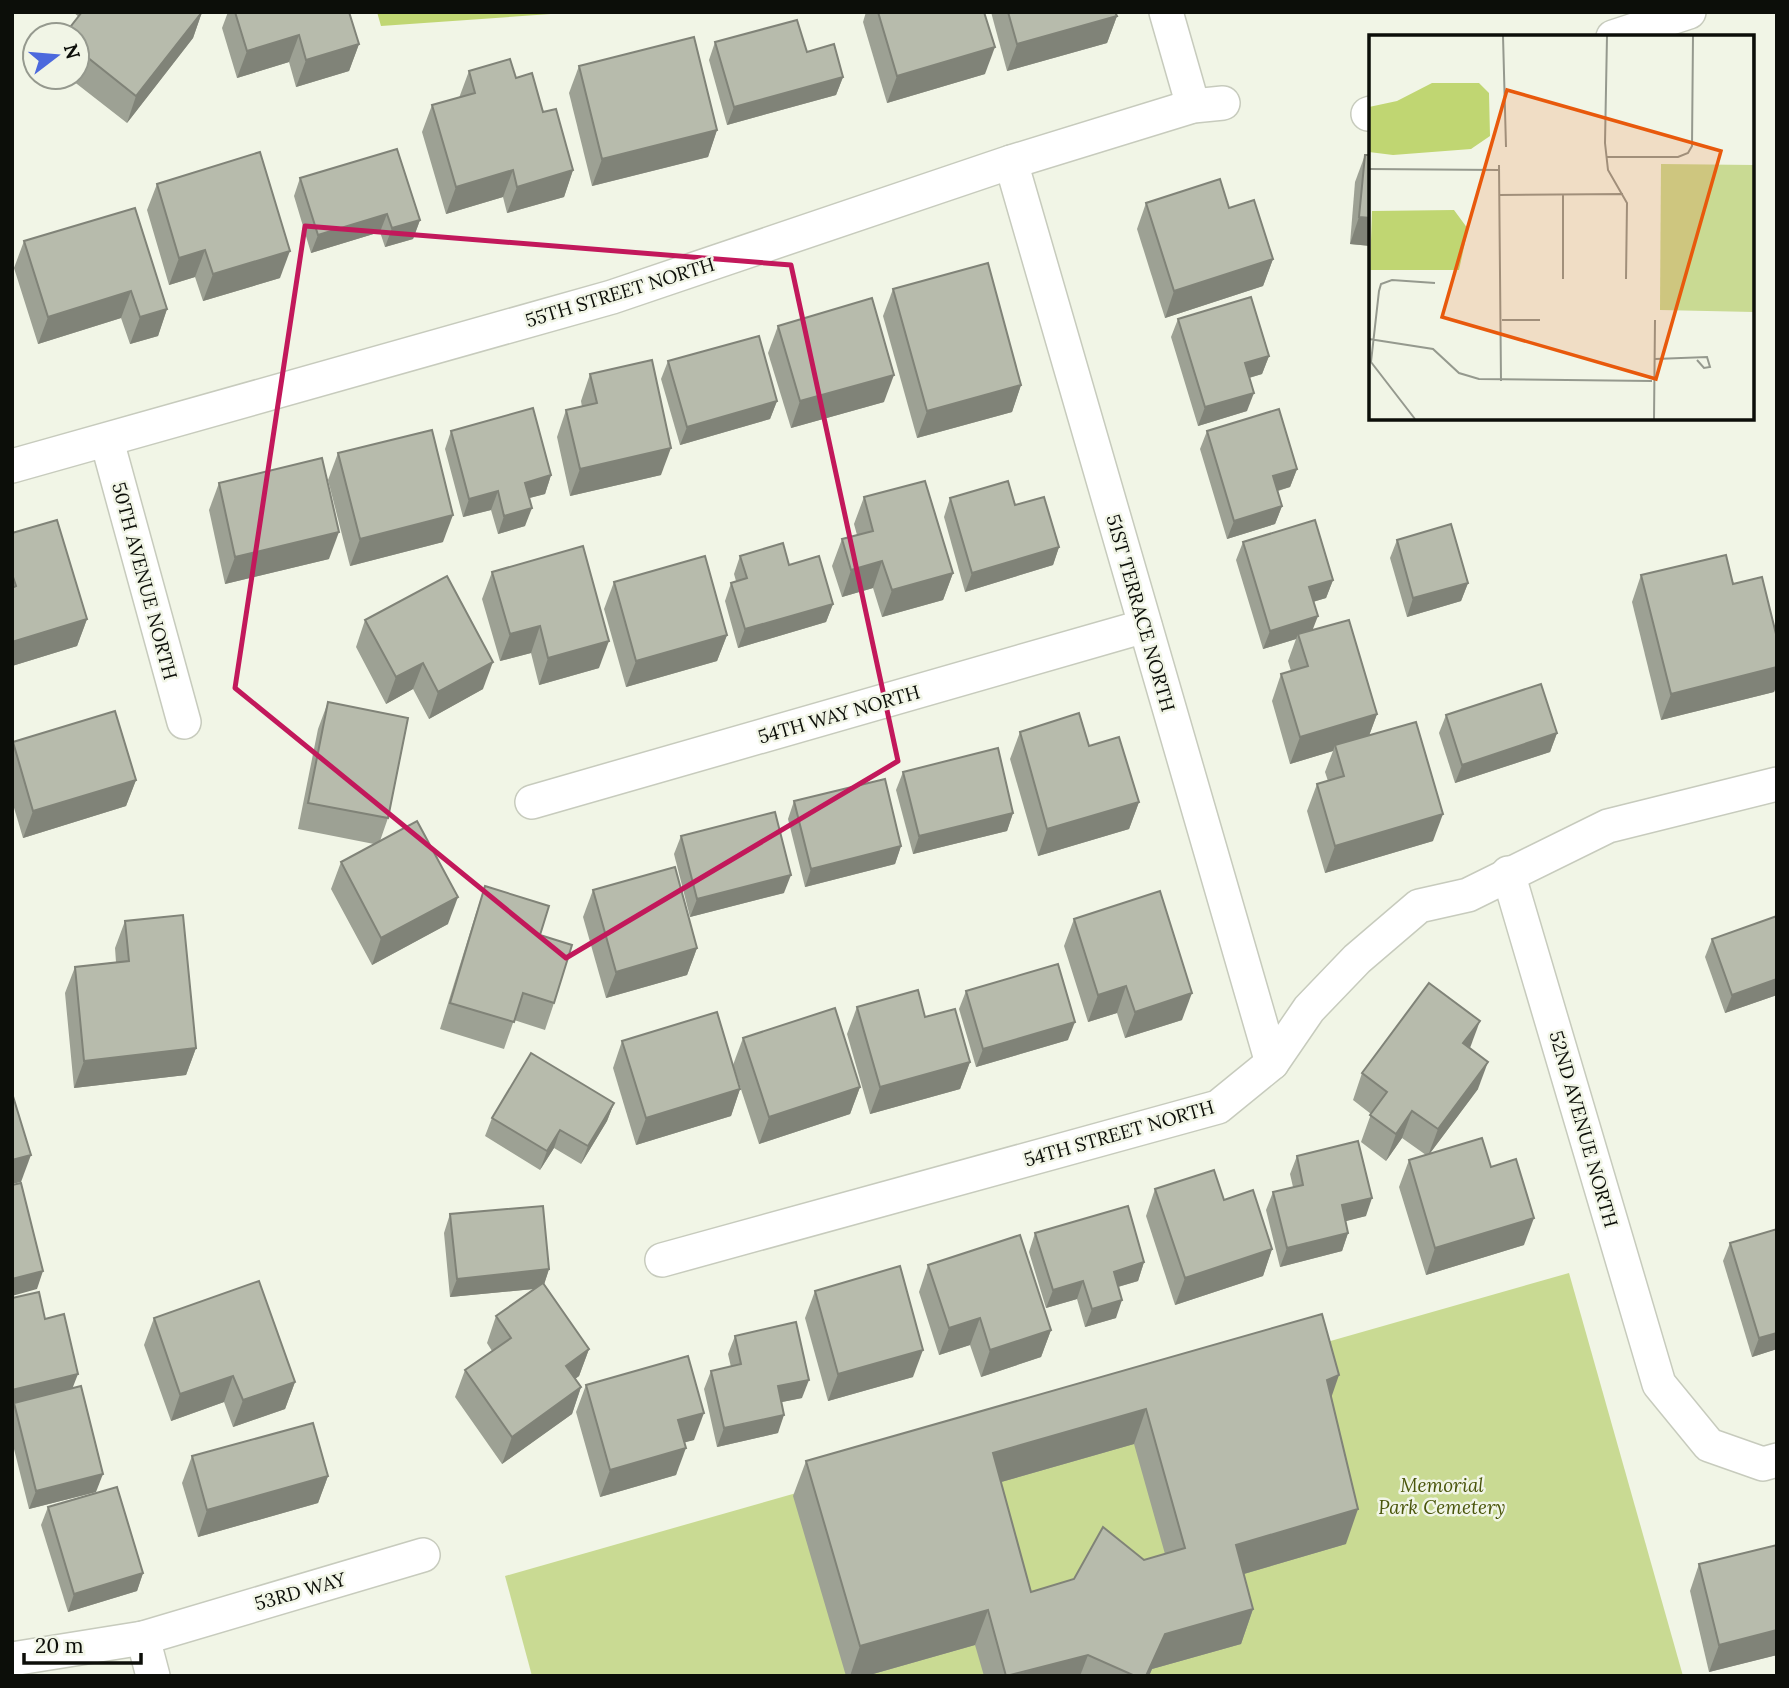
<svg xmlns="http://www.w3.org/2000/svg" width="1789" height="1688" viewBox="0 0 1789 1688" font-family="Lora,serif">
<rect width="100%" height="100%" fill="#f1f5e6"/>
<path fill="#c9da93" d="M1569 1273 1683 1676H532L505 1576Z"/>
<path fill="#c0d672" d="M377 12H579L381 26Z"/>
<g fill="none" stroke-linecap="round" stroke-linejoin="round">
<g stroke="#c7cbbd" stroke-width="36">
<g id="street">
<path d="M1166 12 1193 106"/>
<path d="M1613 37 1689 12"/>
<path d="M1368 114 1371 113"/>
<path d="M1011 162 1272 1063"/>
<path d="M107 441 184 722"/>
<path d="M12 466 612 297 1011 162 1193 106 1223 103"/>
<path d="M532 802 1145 626"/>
<path d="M1508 873 1659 1384 1709 1445 1763 1464 1777 1460"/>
<path d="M662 1260 1218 1107 1272 1063 1309 1009 1357 959 1419 906 1468 895 1608 826 1777 784"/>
<path d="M143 1638 153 1676"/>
<path d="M12 1659 143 1638 423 1555"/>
</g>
</g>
<use href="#street" stroke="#fff" stroke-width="33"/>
</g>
<g fill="#9da194" fill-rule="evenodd">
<path d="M73 12H202L193 38 127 123 68 77H77V35L79 17Z"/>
<path d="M228 12H349L359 44 349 71 296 87 289 62 237 78 222 28Z"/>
<path d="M866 12H984L985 74 887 103 863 22Z"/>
<path d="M991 12H1115L1117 16 1107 43 1007 71Z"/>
<path d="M715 42 807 52 843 77 836 95 727 125 709 60Z"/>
<path d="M579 66 717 130 708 157 592 186 569 93Z"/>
<path d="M469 71 516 78 543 112 573 170 564 197 507 213 503 197 446 214 422 132 432 105 459 98Z"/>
<path d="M1365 155H1371V246L1350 244 1355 182Z"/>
<path d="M300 178 420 220 413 239 385 247 380 232 311 253 294 196Z"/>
<path d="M157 184 280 278 203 301 195 277 169 285 147 210Z"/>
<path d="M1146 203 1229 208 1273 259 1263 286 1165 318 1137 229Z"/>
<path d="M135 208 167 309 158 336 130 344 121 318 38 344 14 268 24 241Z"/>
<path d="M893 289 1021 385 1012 412 917 438 883 316Z"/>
<path d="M1178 319 1269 356 1262 374 1249 378 1247 411 1198 426 1171 337Z"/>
<path d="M778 326 884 402 791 428 768 353Z"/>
<path d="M668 361 777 401 770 419 680 445 661 379Z"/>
<path d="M590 374 661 475 570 496 557 437 566 410 582 407 581 401Z"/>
<path d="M451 431 551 475 545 494 529 498 525 526 498 534 491 510 463 517 445 449Z"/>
<path d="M1207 431 1297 469 1290 487 1278 491 1282 506 1275 524 1227 539 1200 449Z"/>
<path d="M338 453 443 542 350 566 328 480Z"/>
<path d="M219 483 329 559 225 584 209 510Z"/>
<path d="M864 497 953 573 943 600 882 617 873 588 842 597 832 566 842 539 857 535 854 524Z"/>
<path d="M950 498 1015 505 1059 547 1053 565 965 592 944 517Z"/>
<path d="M12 533 87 619 77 646 12 666Z"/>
<path d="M1397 540 1468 583 1461 601 1407 617 1390 558Z"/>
<path d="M1243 542 1333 580 1326 598 1313 602V630L1377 714 1369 736 1433 841 1325 873 1307 811 1317 784 1328 781 1325 772 1333 751 1290 764 1272 701 1281 674 1291 671 1288 661 1296 639 1263 649 1236 560Z"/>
<path d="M740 556 789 565 833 604 826 622 738 648 725 601 731 583 736 581 734 574Z"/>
<path d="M492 572 599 668 539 685 531 653 500 661 482 599Z"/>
<path d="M1641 575 1733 584 1777 638V684L1774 692 1661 720 1632 602Z"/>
<path d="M614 582 727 635 717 661 626 687 604 609Z"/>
<path d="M365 620 483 689 429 719 413 689 386 704 356 647Z"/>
<path d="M328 702 388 818 380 841 448 924 372 965 331 889 341 862 374 844 298 829 318 729Z"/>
<path d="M1446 715 1557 733 1550 752 1455 783 1439 733Z"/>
<path d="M1020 732 1139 802 1129 829 1038 856 1010 759Z"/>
<path d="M13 742 136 780 126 806 23 838 12 801Z"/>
<path d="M903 772 1013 813 1007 831 913 854 896 790Z"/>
<path d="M794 801 901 846 895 864 805 887 788 819Z"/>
<path d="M681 836 784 893 690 917 674 854Z"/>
<path d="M485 886 540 935 554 1003 545 1030 514 1020 504 1049 440 1029 476 913Z"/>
<path d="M593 890 697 948 687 975 606 998 583 917Z"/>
<path d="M1777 916V995L1725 1013 1705 957 1712 939Z"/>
<path d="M1074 919 1182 1020 1125 1038 1117 1013 1088 1022 1064 946Z"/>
<path d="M125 921 196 1048 186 1075 74 1088 65 993 75 967 116 962 115 948Z"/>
<path d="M966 991 1068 1040 976 1067 959 1009Z"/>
<path d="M857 1007 925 1017 970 1062 960 1089 870 1114 847 1034Z"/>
<path d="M743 1038 860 1087 850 1114 759 1144 733 1065Z"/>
<path d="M622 1041 740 1089 731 1116 636 1145 613 1068Z"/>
<path d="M1469 1048 1478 1089 1430 1153 1491 1167 1524 1245 1426 1275 1399 1187 1409 1160 1426 1155 1402 1138 1386 1161 1361 1142 1371 1114 1353 1100 1362 1073Z"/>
<path d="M614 1103 607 1121 581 1164 554 1148 540 1170 485 1136 492 1118Z"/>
<path d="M1297 1156 1366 1216 1345 1221 1348 1233 1342 1251 1280 1267 1266 1210 1273 1192 1293 1187 1290 1174Z"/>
<path d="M1155 1189 1224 1200 1272 1249 1263 1276 1175 1305 1146 1216Z"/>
<path d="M450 1214 549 1269 544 1284 589 1349 579 1376 575 1379 581 1387 572 1414 502 1464 455 1397 465 1370 492 1351 487 1343 496 1316 535 1289 450 1297 444 1233Z"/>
<path d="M1777 1229V1349L1752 1357 1723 1261 1730 1243Z"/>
<path d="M1035 1233 1144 1262 1138 1281 1118 1287 1116 1318 1085 1327 1077 1299 1046 1308 1029 1252Z"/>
<path d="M928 1265 1051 1330 1041 1357 981 1377 970 1345 939 1355 919 1292Z"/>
<path d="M815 1291 913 1377 828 1401 805 1318Z"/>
<path d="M1322 1314 1346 1544 1244 1574 1253 1609 1241 1644 1152 1669 1149 1676H984L975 1645 866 1676H846L793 1496 806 1461ZM1134 1444 1165 1554 1031 1592 1001 1482Z"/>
<path d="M154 1318 295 1382 285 1409 233 1427 224 1402 171 1421 144 1345Z"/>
<path d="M45 1319 73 1389 96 1492 29 1509 12 1441V1407Z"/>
<path d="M735 1336 802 1398 782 1402 778 1433 717 1447 704 1389 711 1371 731 1367 728 1354Z"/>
<path d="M586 1385 694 1440 684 1442 676 1475 600 1497 576 1412Z"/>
<path d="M192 1456 328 1476 318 1503 198 1537 182 1483Z"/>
<path d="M48 1507 143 1573 137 1591 68 1612 41 1525Z"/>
<path d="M1699 1564 1777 1655 1709 1672 1690 1591Z"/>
</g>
<g fill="#808378">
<path d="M202 12 193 38 127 123 136 96Z"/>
<path d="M1117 16 1107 43 1007 71 1017 44Z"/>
<path d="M299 35 289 62 237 78 247 51Z"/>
<path d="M359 44 349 71 296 87 306 60Z"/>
<path d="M995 47 985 74 887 103 897 76Z"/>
<path d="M843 77 836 95 727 125 734 107Z"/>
<path d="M717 130 708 157 592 186 602 159Z"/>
<path d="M513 170 503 197 446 214 456 187Z"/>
<path d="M573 170 564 197 507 213 517 187Z"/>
<path d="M387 214 380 232 311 253 318 235Z"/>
<path d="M1359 217 1371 218V246L1350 244Z"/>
<path d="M420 220 413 239 385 247 392 228Z"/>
<path d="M205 250 195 277 169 285 179 258Z"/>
<path d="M290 251 280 278 203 301 213 274Z"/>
<path d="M1273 259 1263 286 1165 318 1174 291Z"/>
<path d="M131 291 121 318 38 344 48 317Z"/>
<path d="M167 309 158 336 130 344 140 317Z"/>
<path d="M1269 356 1262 374 1238 381 1245 363Z"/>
<path d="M894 375 884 402 791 428 800 401Z"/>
<path d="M1021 385 1012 412 917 438 927 411Z"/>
<path d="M1254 393 1247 411 1198 426 1205 407Z"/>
<path d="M777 401 770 419 680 445 687 427Z"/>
<path d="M671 448 661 475 570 496 580 469Z"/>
<path d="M1297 469 1290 487 1266 494 1273 476Z"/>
<path d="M551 475 545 494 518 501 525 483Z"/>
<path d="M498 491 491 510 463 517 469 499Z"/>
<path d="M1282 506 1275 524 1227 539 1234 521Z"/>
<path d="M532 508 525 526 498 534 504 516Z"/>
<path d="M453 515 443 542 350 566 360 539Z"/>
<path d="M339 532 329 559 225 584 235 557Z"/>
<path d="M1059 547 1053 565 965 592 972 573Z"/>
<path d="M882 561 873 588 842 597 851 570Z"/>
<path d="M953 573 943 600 882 617 892 590Z"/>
<path d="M1333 580 1326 598 1302 605 1309 587Z"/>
<path d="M1468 583 1461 601 1407 617 1413 598Z"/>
<path d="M833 604 826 622 738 648 745 629Z"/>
<path d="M1318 616 1311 634H1298L1296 639 1263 649 1270 631Z"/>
<path d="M87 619 77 646 12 666V642Z"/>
<path d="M540 626 531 653 500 661 510 634Z"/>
<path d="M727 635 717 661 626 687 636 661Z"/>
<path d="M609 641 599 668 539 685 548 658Z"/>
<path d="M493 662 483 689 429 719 438 692Z"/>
<path d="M423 663 413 689 386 704 396 677Z"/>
<path d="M1777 667V684L1774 692 1661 720 1671 694Z"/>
<path d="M1377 714 1367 741 1335 745 1333 751 1290 764 1300 737Z"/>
<path d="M1557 733 1550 752 1455 783 1462 765Z"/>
<path d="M136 780 126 806 23 838 33 811Z"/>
<path d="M1139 802 1129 829 1038 856 1047 829Z"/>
<path d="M1013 813 1007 831 913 854 919 836Z"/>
<path d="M1443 814 1433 841 1325 873 1335 846Z"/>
<path d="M901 846 895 864 805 887 811 869Z"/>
<path d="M791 875 784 893 690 917 697 899Z"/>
<path d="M458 897 448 924 372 965 381 938Z"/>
<path d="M697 948 687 975 606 998 616 972Z"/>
<path d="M1777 979V995L1725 1013 1732 995Z"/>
<path d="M1126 986 1117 1013 1088 1022 1098 995Z"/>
<path d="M1192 993 1182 1020 1125 1038 1135 1012Z"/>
<path d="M1480 1021 1470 1048 1453 1070 1463 1043Z"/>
<path d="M1075 1022 1068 1040 976 1067 983 1049Z"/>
<path d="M196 1048 186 1075 74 1088 84 1061Z"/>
<path d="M970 1062 960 1089 870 1114 880 1087Z"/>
<path d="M1488 1062 1478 1089 1428 1156 1438 1129Z"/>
<path d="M860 1087 850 1114 759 1144 769 1117Z"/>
<path d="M740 1089 731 1116 636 1145 646 1118Z"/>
<path d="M614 1103 607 1121 581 1164 588 1146Z"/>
<path d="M1412 1111 1402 1138 1386 1161 1396 1134Z"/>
<path d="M560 1130 554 1148 540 1170 547 1151Z"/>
<path d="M31 1155 21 1182 12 1184V1160Z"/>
<path d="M1372 1198 1366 1216 1335 1224 1342 1205Z"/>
<path d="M1534 1218 1524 1245 1426 1275 1435 1248Z"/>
<path d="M1348 1233 1342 1251 1280 1267 1287 1248Z"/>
<path d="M1272 1249 1263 1276 1175 1305 1185 1278Z"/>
<path d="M1144 1262 1138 1281 1107 1290 1114 1272Z"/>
<path d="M549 1269 543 1288 450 1297 457 1279Z"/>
<path d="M43 1271 37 1289 12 1296V1279Z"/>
<path d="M1083 1281 1077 1299 1046 1308 1053 1290Z"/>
<path d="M1122 1300 1116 1318 1085 1327 1092 1309Z"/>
<path d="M980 1318 970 1345 939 1355 949 1328Z"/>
<path d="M1051 1330 1041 1357 981 1377 990 1350Z"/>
<path d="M1777 1333V1349L1752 1357 1759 1338Z"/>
<path d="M589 1349 579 1376 556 1393 566 1366Z"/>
<path d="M923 1350 913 1377 828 1401 838 1374Z"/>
<path d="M78 1374 71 1392 14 1403 12 1407V1390Z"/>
<path d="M1339 1375 1327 1410V1380Z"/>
<path d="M233 1376 224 1402 171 1421 180 1394Z"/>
<path d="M809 1380 802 1398 772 1404 778 1386Z"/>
<path d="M295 1382 285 1409 233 1427 243 1400Z"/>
<path d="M581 1387 572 1414 502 1464 512 1437Z"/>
<path d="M1146 1409 1134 1444 980 1488 993 1453Z"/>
<path d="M704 1413 694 1440 668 1447 678 1420Z"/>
<path d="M784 1415 778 1433 717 1447 724 1428Z"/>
<path d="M686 1448 676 1475 600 1497 610 1470Z"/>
<path d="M103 1474 96 1492 29 1509 36 1491Z"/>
<path d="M328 1476 318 1503 198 1537 207 1510Z"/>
<path d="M1358 1509 1346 1544 1223 1580 1236 1545Z"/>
<path d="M143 1573 137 1591 68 1612 74 1594Z"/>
<path d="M1253 1609 1241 1644 1152 1669 1149 1676H1146L1165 1634Z"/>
<path d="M988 1610 975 1645 866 1676H850L860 1646Z"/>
<path d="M1777 1630V1655L1709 1672 1719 1645Z"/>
<path d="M1088 1655 1080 1676H1009Z"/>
</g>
<g fill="#b7bbac" stroke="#808378" stroke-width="2" fill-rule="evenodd">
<path d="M82 12H202L136 96 77 49V35H64Z"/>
<path d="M235 12H349L359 44 306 60 299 35 247 51Z"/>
<path d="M878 12H984L995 47 897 76Z"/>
<path d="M1008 12H1115L1117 16 1017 44Z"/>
<path d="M797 20 807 52 834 44 843 77 734 107 715 42Z"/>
<path d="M694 37 717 130 602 159 579 66Z"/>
<path d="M510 59 516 78 532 73 543 112 556 109 573 170 517 187 513 170 456 187 432 105 475 93 469 71Z"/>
<path d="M397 149 420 220 392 228 387 214 318 235 300 178Z"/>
<path d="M260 152 290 251 213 274 205 250 179 258 157 184Z"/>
<path d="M1365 155H1371V218L1359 217Z"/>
<path d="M1220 179 1229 208 1254 200 1273 259 1174 291 1146 203Z"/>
<path d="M135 208 167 309 140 317 131 291 48 317 24 241Z"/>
<path d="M988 263 1021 385 927 411 893 289Z"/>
<path d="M1251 297 1269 356 1245 363 1254 393 1205 407 1178 319Z"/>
<path d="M872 298 894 375 800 401 778 326Z"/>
<path d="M759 336 777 401 687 427 668 361Z"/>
<path d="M652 360 671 448 580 469 566 410 597 403 590 374Z"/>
<path d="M533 408 551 475 525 483 532 508 504 516 498 491 469 499 451 431Z"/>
<path d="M1279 409 1297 469 1273 476 1282 506 1234 521 1207 431Z"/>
<path d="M432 430 453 515 360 539 338 453Z"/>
<path d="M322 458 339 532 235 557 219 483Z"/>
<path d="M925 481 953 573 892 590 882 561 851 570 842 539 873 531 864 497Z"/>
<path d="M1008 481 1015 505 1044 497 1059 547 972 573 950 498Z"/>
<path d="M57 520 87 619 12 642V588L16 586 12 574V533Z"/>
<path d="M1315 520 1333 580 1309 587 1318 616 1270 631 1243 542Z"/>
<path d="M1451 524 1468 583 1413 598 1397 540Z"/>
<path d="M783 543 789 565 819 556 833 604 745 629 731 583 747 578 740 556Z"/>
<path d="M583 546 609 641 548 658 540 626 510 634 492 572Z"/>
<path d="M1726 555 1733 584 1762 577 1777 638V667L1671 694 1641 575Z"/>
<path d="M705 556 727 635 636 661 614 582Z"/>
<path d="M447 576 493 662 438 692 423 663 396 677 365 620Z"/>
<path d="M1349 620 1377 714 1300 737 1281 674 1308 666 1298 634Z"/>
<path d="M1541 684 1557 733 1462 765 1446 715Z"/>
<path d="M328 702 408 718 388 818 308 803Z"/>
<path d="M115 711 136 780 33 811 13 742Z"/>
<path d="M1079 713 1089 746 1119 737 1139 802 1047 829 1020 732Z"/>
<path d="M1416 722 1443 814 1335 846 1317 784 1344 776 1335 745Z"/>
<path d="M998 748 1013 813 919 836 903 772Z"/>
<path d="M885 779 901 846 811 869 794 801Z"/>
<path d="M775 812 791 875 697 899 681 836Z"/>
<path d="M417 821 458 897 381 938 341 862Z"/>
<path d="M675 867 697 948 616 972 593 890Z"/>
<path d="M485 886 549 906 540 935 572 945 554 1003 523 993 514 1022 450 1003Z"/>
<path d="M1160 891 1192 993 1135 1012 1126 986 1098 995 1074 919Z"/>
<path d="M183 915 196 1048 84 1061 75 967 129 961 125 921Z"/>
<path d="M1777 916V979L1732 995 1712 939Z"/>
<path d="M1058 964 1075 1022 983 1049 966 991Z"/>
<path d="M1429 983 1480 1021 1463 1043 1488 1062 1438 1129 1412 1111 1396 1134 1370 1115 1387 1092 1362 1073Z"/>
<path d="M918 990 925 1017 955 1009 970 1062 880 1087 857 1007Z"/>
<path d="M835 1008 860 1087 769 1117 743 1038Z"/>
<path d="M717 1012 740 1089 646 1118 622 1041Z"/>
<path d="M531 1053 614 1103 588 1146 560 1130 547 1151 492 1118Z"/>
<path d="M12 1093 31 1155 12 1160Z"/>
<path d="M1482 1138 1491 1167 1516 1159 1534 1218 1435 1248 1409 1160Z"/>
<path d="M1358 1141 1372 1198 1342 1205 1348 1233 1287 1248 1273 1192 1303 1185 1297 1156Z"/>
<path d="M1214 1170 1224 1200 1253 1190 1272 1249 1185 1278 1155 1189Z"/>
<path d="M21 1183 43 1271 12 1279V1185Z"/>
<path d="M543 1206 549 1269 457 1279 450 1214Z"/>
<path d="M1128 1206 1144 1262 1114 1272 1122 1300 1092 1309 1083 1281 1053 1290 1035 1233Z"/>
<path d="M1777 1229V1333L1759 1338 1730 1243Z"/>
<path d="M1020 1235 1051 1330 990 1350 980 1318 949 1328 928 1265Z"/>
<path d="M900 1266 923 1350 838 1374 815 1291Z"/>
<path d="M259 1281 295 1382 243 1400 233 1376 180 1394 154 1318Z"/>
<path d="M543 1283 589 1349 566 1366 581 1387 512 1437 465 1370 511 1338 496 1316Z"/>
<path d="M39 1292 45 1319 64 1314 78 1374 12 1390V1298Z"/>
<path d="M1322 1314 1339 1375 1327 1380 1358 1509 1236 1545 1253 1609 1165 1634 1146 1676H1135L1088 1655 1006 1676 988 1610 860 1646 806 1461ZM1146 1409 1185 1548 1144 1560 1103 1527 1074 1579 1031 1592 993 1453Z"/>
<path d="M796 1322 809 1380 778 1386 784 1415 724 1428 711 1371 741 1364 735 1336Z"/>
<path d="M688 1356 704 1413 678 1420 686 1448 610 1470 586 1385Z"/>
<path d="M81 1386 103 1474 36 1491 14 1403Z"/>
<path d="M313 1423 328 1476 207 1510 192 1456Z"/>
<path d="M117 1487 143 1573 74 1594 48 1507Z"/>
<path d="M1777 1545V1630L1719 1645 1699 1564Z"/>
</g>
<path fill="none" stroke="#c2185b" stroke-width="5" stroke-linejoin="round" d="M305 226 791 265 898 761 566 958 235 688Z"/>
<g text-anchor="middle" stroke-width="5" stroke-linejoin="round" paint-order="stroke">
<g font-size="19" fill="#0c0e09" stroke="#f1f5e6">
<text transform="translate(620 292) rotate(-17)" y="7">55TH STREET NORTH</text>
<text transform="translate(145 581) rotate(75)" y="7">50TH AVENUE NORTH</text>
<text transform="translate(1141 613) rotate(74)" y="7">51ST TERRACE NORTH</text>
<text transform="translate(839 714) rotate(-16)" y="7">54TH WAY NORTH</text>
<text transform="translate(1584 1129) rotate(74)" y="7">52ND AVENUE NORTH</text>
<text transform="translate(1119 1133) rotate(-16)" y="7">54TH STREET NORTH</text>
<text transform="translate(300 1591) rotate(-16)" y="7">53RD WAY</text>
</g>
<g font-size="19" font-style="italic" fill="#49550a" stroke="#f1f5e6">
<text x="1442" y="1492">Memorial<tspan x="1442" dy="22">Park Cemetery</tspan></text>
</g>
</g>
<g transform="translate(1369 35)">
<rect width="385" height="385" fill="#f1f5e6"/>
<path d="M292 129 385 130V277L291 275Z" fill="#c9da93"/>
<path d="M63 48H110L120 58 121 101 102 114 24 120 0 117V72L28 66ZM85 175 99 194 90 235H1L3 176Z" fill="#c0d672"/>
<path fill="none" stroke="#95998e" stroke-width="2" d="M134 1 137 112M238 1 236 108 239 135 258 168 257 244M384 1 385 88M238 122H309L319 118 323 111 324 1M130 130 132 346M0 134 130 135M130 160 254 159M194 160V244M133 285H171M0 304 64 314 90 338 110 344 283 346M286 324 338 322 341 332 335 333 328 325M46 384 2 327 10 256 12 249 23 245 66 248M285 384 286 285"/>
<path fill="#e8590c" fill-opacity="0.15" stroke="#e8590c" stroke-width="3.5" d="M138 55 352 116 287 344 73 282Z"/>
<rect width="385" height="385" fill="none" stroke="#0c0e09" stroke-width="3.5"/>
</g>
<rect width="1789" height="1688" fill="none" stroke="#0c0e09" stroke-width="28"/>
<g transform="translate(56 56) rotate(74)"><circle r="33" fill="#f1f5e6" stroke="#95998e" stroke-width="2"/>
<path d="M0-5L12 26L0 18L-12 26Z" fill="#4c69dd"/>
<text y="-10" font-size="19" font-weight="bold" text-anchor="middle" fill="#0c0e09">N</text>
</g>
<path d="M24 1653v10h117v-10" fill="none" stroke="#0c0e09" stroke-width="3.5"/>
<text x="35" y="1653" font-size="21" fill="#0c0e09" stroke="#f1f5e6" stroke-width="5" paint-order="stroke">20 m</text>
</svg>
